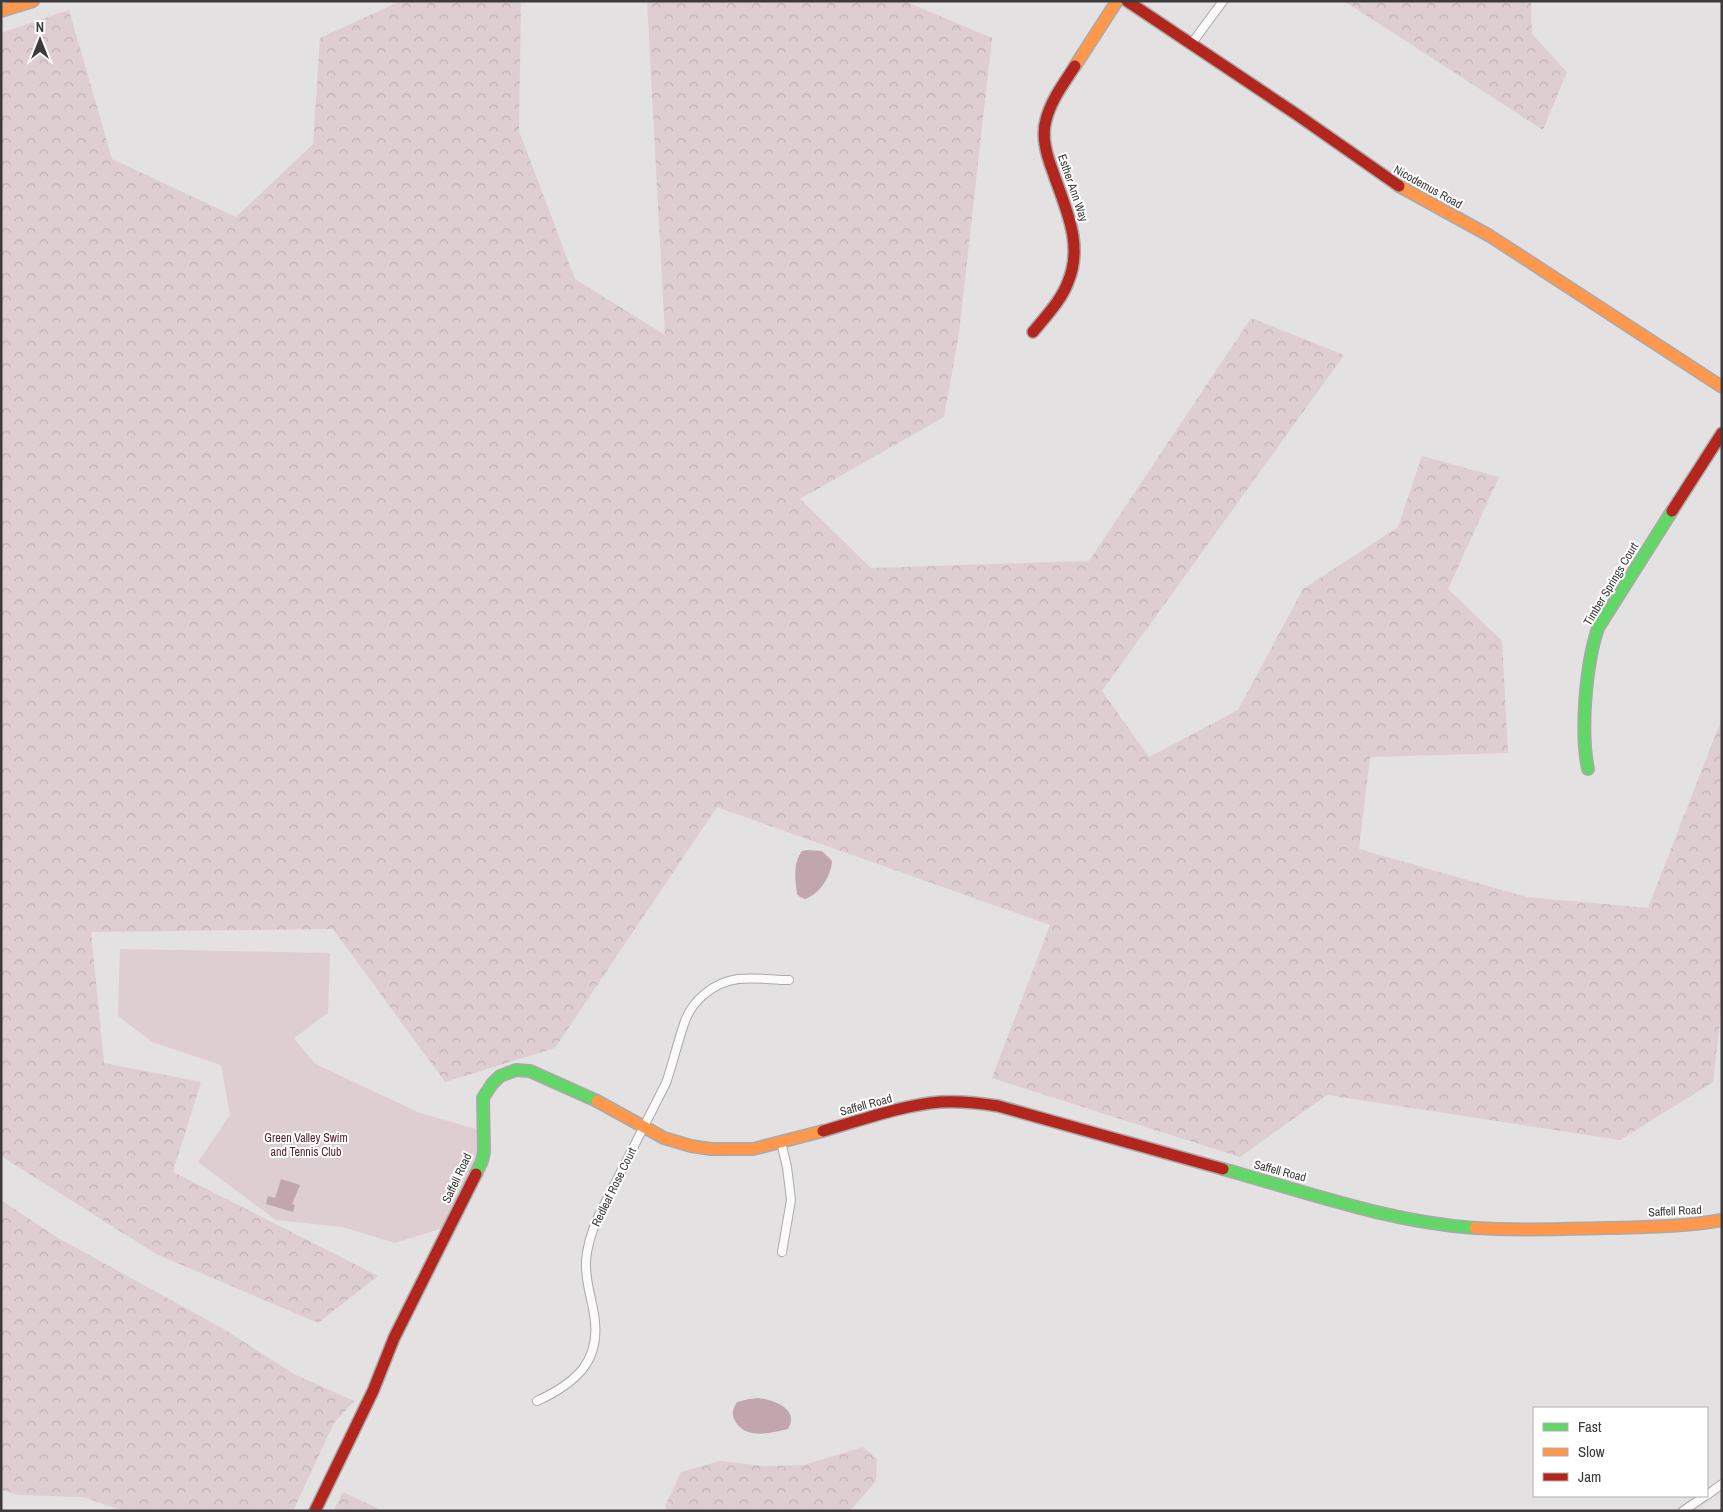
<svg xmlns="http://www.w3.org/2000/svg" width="1723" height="1512" viewBox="0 0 1723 1512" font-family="'Archivo Narrow',sans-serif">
<defs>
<pattern id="forest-crowns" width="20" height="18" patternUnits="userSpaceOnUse" patternTransform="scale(1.25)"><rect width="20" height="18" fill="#deced2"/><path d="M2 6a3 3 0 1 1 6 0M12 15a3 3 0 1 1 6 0" fill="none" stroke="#bfb2b5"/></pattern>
</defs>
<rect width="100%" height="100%" fill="#e3e1e2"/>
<g fill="url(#forest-crowns)">
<path d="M401 1H521L519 131 575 279 665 335 647 1H904L992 38 959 333 944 417 800 499 871 568 1089 561 1251 318 1344 355 1102 691 1149 757 1238 710 1303 589 1398 527 1422 456 1499 477 1448 589 1502 641 1508 753 1370 757 1359 849 1527 897 1648 908 1722 718V1006L1713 1082 1620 1140 1327 1095 1240 1157 992 1078 1050 925 717 807 555 1048 445 1082 333 929 91 932 104 1063 201 1082 173 1172 378 1276 318 1323 156 1254 1 1156V33L69 10 112 159 236 217 313 144 320 38Z"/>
<path d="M1344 1H1531L1532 34 1567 72 1543 130Z"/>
<path d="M1 1200 58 1238 222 1328 294 1374 354 1401 334 1423 293 1511H124L83 1497 19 1495 1 1490Z"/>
<path d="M863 1447 877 1459 876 1481 850 1511H665L666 1504 681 1472 720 1461 765 1466 804 1465Z"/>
<path d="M343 1492 383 1511H333Z"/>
</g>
<path fill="#deced2" d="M120 949 330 953 328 1013 294 1038 315 1064 420 1113 483 1131 482 1161 449 1226 395 1243 343 1227 276 1220 198 1162 230 1115 221 1065 152 1042 118 1016Z"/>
<g fill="#c1a6ad">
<path d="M807 850 822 851 832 861C831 876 820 894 805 899L800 897 797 894C795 880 793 862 802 851Z"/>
<path d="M281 1179 300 1185 292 1204 295 1205 293 1212 266 1204 268 1196 275 1198Z"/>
<path d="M758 1398C774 1400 800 1409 788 1429 770 1433 746 1440 735 1421 731 1413 733 1409 737 1402L749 1399Z"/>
</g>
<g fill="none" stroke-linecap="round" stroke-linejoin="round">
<g stroke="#aaa9a9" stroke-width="10">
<g id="street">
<path d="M1192 43 1223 1"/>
<path d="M781 1142 787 1167 791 1200 782 1252"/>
<path d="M537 1401C576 1383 602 1361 594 1314 591 1296 585 1280 586 1261 587 1245 592 1231 598 1217L666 1083C673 1063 677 1044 684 1024 691 1001 714 982 738 979 755 977 772 980 789 980"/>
<path d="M1707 1495 1722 1484"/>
<path d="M1683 1511 1705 1496"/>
</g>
</g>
<g stroke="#aaa9a9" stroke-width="14">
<g id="fast">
<path d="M1588 769C1580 731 1586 664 1598 628L1672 511"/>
<path d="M1223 1169C1306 1192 1389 1222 1475 1228"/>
<path d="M476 1174 482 1161 484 1152 483 1098 492 1084 500 1076 516 1070 530 1071 597 1101"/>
</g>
</g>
<g stroke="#aaa9a9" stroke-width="14">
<g id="slow">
<path d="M1 11 33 1"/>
<path d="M1075 66 1117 1"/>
<path d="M1399 186 1490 236 1722 387"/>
<path d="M597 1101 664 1138 691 1146 711 1149H753L823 1131"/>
<path d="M1475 1228C1520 1231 1564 1229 1608 1228 1646 1227 1684 1227 1722 1220"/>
</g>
</g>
<g stroke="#aaa9a9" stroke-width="14">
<g id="jam">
<path d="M1127 1 1296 114 1399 186"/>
<path d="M1033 332C1045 317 1061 301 1068 282 1084 244 1065 208 1053 172 1047 156 1041 137 1046 120 1051 100 1064 83 1075 66"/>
<path d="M1672 511 1722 433"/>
<path d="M823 1131C859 1121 902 1105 940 1102 959 1101 979 1103 998 1106L1223 1169"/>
<path d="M315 1511 373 1391 394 1338 476 1174"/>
</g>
</g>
<use href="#street" stroke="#fbfafb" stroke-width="8"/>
<use href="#fast" stroke="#63d668" stroke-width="11"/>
<use href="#slow" stroke="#ff974d" stroke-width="11"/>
<use href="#jam" stroke="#b3261e" stroke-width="11"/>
</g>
<g text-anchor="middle" stroke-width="4" stroke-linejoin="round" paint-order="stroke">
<g font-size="12" fill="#3c3a3b" stroke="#fff">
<text transform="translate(1428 187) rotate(29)" y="4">Nicodemus Road</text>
<text transform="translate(1073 188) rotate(71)" y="4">Esther Ann Way</text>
<text transform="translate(1611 584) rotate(-59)" y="4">Timber Springs Court</text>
<text transform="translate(866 1105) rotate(-15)" y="4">Saffell Road</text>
<text transform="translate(1280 1171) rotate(15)" y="4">Saffell Road</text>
<text transform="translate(457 1178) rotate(-65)" y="4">Saffell Road</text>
<text transform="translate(614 1187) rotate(-64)" y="4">Redleaf Rose Court</text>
<text transform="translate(1675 1211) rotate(-3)" y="4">Saffell Road</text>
</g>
<g font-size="12" fill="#562433" stroke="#fff">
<text x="306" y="1142">Green Valley Swim<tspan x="306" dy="14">and Tennis Club</tspan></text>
</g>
</g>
<rect width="1723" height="1512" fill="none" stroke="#3c3a3b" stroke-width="5"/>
<rect x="1533" y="1407" width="175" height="90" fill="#ffffff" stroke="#b1b0b1"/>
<rect x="1543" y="1423" width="25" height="8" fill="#63d668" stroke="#b1b0b1"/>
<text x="1578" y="1432" font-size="15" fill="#3c3a3b">Fast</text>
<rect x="1543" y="1448" width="25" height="8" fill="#ff974d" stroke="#b1b0b1"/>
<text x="1578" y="1457" font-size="15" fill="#3c3a3b">Slow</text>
<rect x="1543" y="1473" width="25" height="8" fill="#b3261e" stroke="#b1b0b1"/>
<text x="1578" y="1482" font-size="15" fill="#3c3a3b">Jam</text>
<g transform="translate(40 40)" stroke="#ffffff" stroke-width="4" paint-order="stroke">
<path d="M0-4L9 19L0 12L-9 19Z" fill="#3c3a3b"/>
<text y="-8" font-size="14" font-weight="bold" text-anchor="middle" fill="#3c3a3b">N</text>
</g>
</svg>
